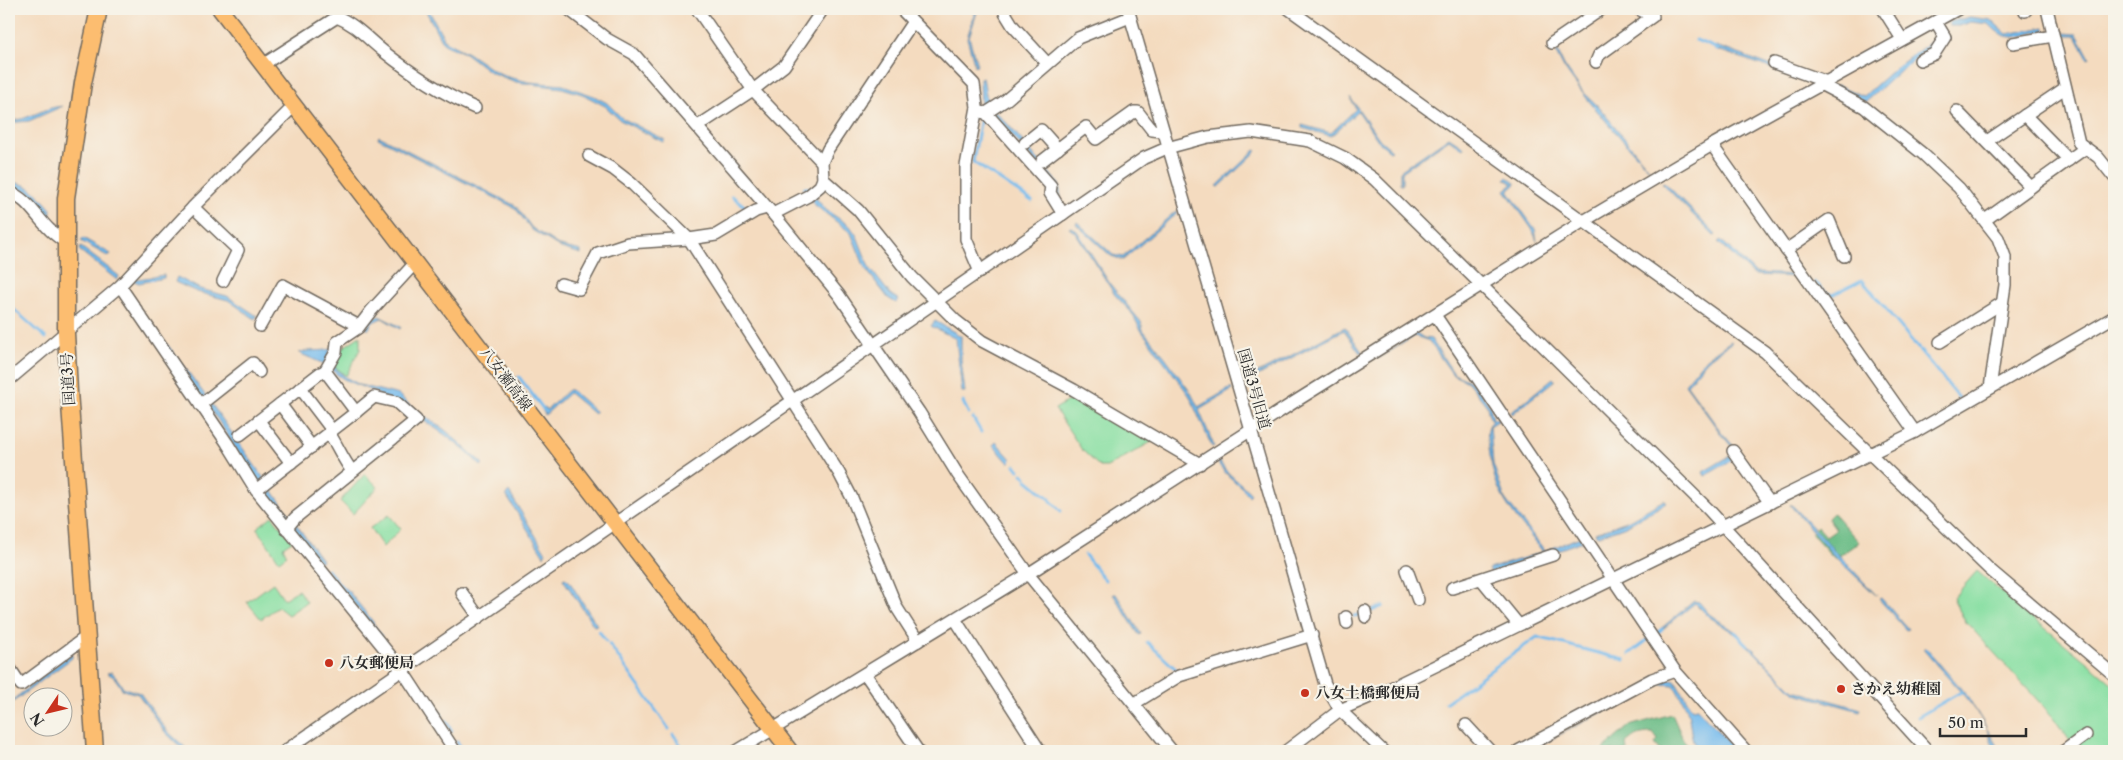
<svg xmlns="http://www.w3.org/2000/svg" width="2123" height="760" viewBox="0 0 2123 760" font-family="'Libre Caslon Text','Noto Serif JP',serif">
<rect width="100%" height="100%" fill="#f7f3e8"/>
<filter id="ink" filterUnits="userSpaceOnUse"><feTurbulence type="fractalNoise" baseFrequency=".02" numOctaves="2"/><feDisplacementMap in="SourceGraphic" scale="10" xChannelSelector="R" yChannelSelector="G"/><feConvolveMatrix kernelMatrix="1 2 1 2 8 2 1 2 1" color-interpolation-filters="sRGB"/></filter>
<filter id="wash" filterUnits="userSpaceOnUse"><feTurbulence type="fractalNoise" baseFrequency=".0096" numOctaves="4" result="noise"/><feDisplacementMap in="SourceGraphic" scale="20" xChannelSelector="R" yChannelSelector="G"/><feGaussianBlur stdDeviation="1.12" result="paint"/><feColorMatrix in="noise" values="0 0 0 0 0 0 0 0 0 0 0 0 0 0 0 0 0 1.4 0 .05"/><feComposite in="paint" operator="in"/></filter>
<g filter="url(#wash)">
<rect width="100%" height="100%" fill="#f4dbbf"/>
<g fill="#88dfa3" stroke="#5a8567">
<path d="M360 336V349L346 376 334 366 342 348Z"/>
<path d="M1076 396 1155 440 1107 467H1100L1082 450 1055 409Z"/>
<path d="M365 474 378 487 353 514 340 501Z"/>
<path d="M389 515 401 529 383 547 370 528Z"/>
<path d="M272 516 292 541 283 547 287 555 279 561 257 528Z"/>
<path d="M1977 571C2022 611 2069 646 2114 685V751H2077L2053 717 1965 621 1953 598Z"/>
<path d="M273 583 284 599 298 590 307 602 288 615 278 607 261 619 247 602Z"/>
</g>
<g fill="#6ebe89" stroke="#4c745a">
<path d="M1833 513 1859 542 1835 559 1811 533 1818 527 1826 536 1836 529 1828 518Z"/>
<path d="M1672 714 1683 739 1693 751H1661L1655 744 1658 740 1653 733C1641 733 1635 735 1626 743L1627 751H1601L1629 726Z"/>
</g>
<g fill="#76bbed" stroke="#50738c">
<path d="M425 9H428L446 42 468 53 491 69 508 77 529 82 563 85 594 96 607 103 622 118 665 140 663 142 620 120 605 106 582 94 562 88 516 82 490 72 465 53 447 46 442 42Z"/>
<path d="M976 9H978L969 37 977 65 975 66 967 38Z"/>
<path d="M1970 17 1991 20 2007 34 2045 27V31C2020 34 2009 46 1989 24L1971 22 1959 26H1950L1949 22Z"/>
<path d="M2063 33 2077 34 2090 58 2088 59 2076 36H2063Z"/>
<path d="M1933 40 1935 42 1933 46 1901 70 1866 102 1835 89 1837 85 1864 96 1894 69Z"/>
<path d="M1716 46 1814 81V83L1715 49Z"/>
<path d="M1556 48 1564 65 1582 91 1598 106 1652 172C1636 155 1552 65 1556 48Z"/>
<path d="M983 77 988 106 984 108 981 107 980 78Z"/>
<path d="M1350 97 1380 140 1392 150 1390 151 1379 142 1358 111 1331 136 1302 128V125L1331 133 1356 109Z"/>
<path d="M63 106 29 121 9 123V121C30 120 43 107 63 106Z"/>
<path d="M994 111 1006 122 1059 184 1061 197H1058L1057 186 992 113Z"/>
<path d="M379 136 516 206 532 228 560 246 581 251V254L561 248 532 230 515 208 378 138Z"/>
<path d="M1449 137 1464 147 1463 149 1449 139 1402 172V185H1400V171Z"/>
<path d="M1255 150 1257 151 1219 187 1217 186Z"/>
<path d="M1507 177 1516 184 1508 191 1535 229 1537 241 1532 229 1505 190 1513 184 1505 179Z"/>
<path d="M9 182C31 183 37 194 51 209L50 222 37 208V202L28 191 9 187Z"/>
<path d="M1664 182 1716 235 1714 236 1662 183Z"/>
<path d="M815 197 826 210 850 226 857 236 869 267 890 294 899 300 896 303 888 298 865 268 851 233 815 205 811 199Z"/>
<path d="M1176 211 1178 212 1123 260 1111 256 1076 224 1077 222 1113 255 1123 257Z"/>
<path d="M1071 227 1077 231 1110 284 1141 322 1143 330 1165 357 1191 393 1198 407 1231 388 1232 390 1199 410 1214 446 1212 447 1189 395 1141 330 1131 312 1115 295 1076 233 1069 228Z"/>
<path d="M83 238 111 254 109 257 81 241Z"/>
<path d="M1721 240 1755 273 1800 275 1799 277 1754 275 1718 242Z"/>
<path d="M81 247 119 276 117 280 79 250Z"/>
<path d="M164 275V278L139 283 132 280 133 277 138 279Z"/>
<path d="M177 277 200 289 227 296 257 316 255 319 228 300 197 292 175 282Z"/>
<path d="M379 316 401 327 400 329 382 318 373 322 368 330 366 328 372 319Z"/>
<path d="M935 321 961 336V361L965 392H962L956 339 931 326Z"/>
<path d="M1345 327 1362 352 1360 353 1344 330 1246 382 1245 380Z"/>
<path d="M1416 333 1424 338 1431 339 1454 374 1470 381 1480 392 1490 406 1493 419 1499 420 1490 426 1493 464 1505 499 1545 551 1580 537 1583 541 1491 573 1489 569 1543 552C1514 513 1494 499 1489 447 1488 438 1485 427 1493 421L1489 416 1487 406 1468 382 1453 375 1429 341 1415 336 1379 358Z"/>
<path d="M1731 341 1732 342 1708 359 1687 385 1722 433 1773 491 1771 492 1721 434 1685 384 1706 358Z"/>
<path d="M167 344C221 414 269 488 322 560L320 562 254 478 218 420 163 347Z"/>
<path d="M331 349 324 364 299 353C308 349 321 352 331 349Z"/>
<path d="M333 366 345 377 360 385 399 395 415 410 445 430 483 464 481 466C452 436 415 414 378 394 362 385 346 384 332 370Z"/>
<path d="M1553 378 1555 380 1512 414 1511 412Z"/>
<path d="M568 390H571L596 412 594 414 569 393 545 415 542 409 545 407 547 410Z"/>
<path d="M996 442 1011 459 1009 463 993 445Z"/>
<path d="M1730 456 1732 460 1705 476 1703 472Z"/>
<path d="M1219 460C1226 475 1241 482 1251 494L1249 496C1239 482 1225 477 1217 461Z"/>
<path d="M509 492 546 553 544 556 506 495Z"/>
<path d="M1664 500 1666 503 1626 526 1597 536 1595 533 1629 520Z"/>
<path d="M1791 504 1877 596 1835 557 1790 505Z"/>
<path d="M565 578 569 581 597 625 594 626 563 579Z"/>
<path d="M346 588 374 623 371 625 343 590Z"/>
<path d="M1113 594H1116L1141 634 1139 635Z"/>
<path d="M1881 598 1908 629 1906 630 1879 599Z"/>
<path d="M1694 601 1699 602 1709 614 1739 634 1737 635 1708 616 1695 603 1659 632 1658 631Z"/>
<path d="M1746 642 1794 690 1861 709 1860 711 1795 693 1745 643Z"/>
<path d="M1925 647 1968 697 2000 751C1991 747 1990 734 1985 725 1969 697 1943 674 1923 649Z"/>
<path d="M72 653V658L9 705V703Z"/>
<path d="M112 672 124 688 140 693 167 731 189 751H185L165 732 138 694 123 690 114 677 107 673Z"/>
<path d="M1670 679 1675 680 1692 709 1697 708 1736 751H1699C1689 740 1692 725 1687 710 1684 702 1678 693 1674 685L1662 684 1646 689 1529 751 1659 681Z"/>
</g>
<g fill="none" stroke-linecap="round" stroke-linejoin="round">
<g stroke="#76bbed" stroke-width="3">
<path d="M1696 40 1718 49"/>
<path d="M981 118 973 162 1032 201"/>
<path d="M804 188H809"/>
<path d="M732 196 748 209"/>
<path d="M1815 282 1827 293 1832 295 1862 280 1959 398"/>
<path d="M9 305 46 338"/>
<path d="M519 377 544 410"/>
<path d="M963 402 969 414"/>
<path d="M973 418 981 432"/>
<path d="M1015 465 1019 470"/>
<path d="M1022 474 1026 477"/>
<path d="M1027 480 1050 499"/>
<path d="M1051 501 1061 511"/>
<path d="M1085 555 1105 580"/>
<path d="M327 569 345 591"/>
<path d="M1371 611 1383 606"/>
<path d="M1354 616 1359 615"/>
<path d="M371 623 381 636"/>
<path d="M599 631 606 641"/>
<path d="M1735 632 1748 645"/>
<path d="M1147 642 1179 672"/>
<path d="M609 644 669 729"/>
<path d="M1629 654 1662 629"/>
<path d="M422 689 431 700"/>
<path d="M1445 703 1537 637 1625 660"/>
<path d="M439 711 442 716"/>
<path d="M1918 717 1961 692"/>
<path d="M446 721 452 731"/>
<path d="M673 734 685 751"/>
<path d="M457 742 464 751"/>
</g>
</g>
</g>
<g filter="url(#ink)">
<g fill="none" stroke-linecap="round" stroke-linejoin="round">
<g stroke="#71695f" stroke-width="14">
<g id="minor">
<path d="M568 9 607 39 634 54 773 214 839 295 919 412 958 475 1028 574 1172 751"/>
<path d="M697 9 753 90 822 162"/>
<path d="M901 9 974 84 977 107 966 166V239L980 272"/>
<path d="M1128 9 1325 684 1340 710 1383 751"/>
<path d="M1289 9 1765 352 1989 569 2114 675"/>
<path d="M1883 9 1902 39"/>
<path d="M2047 9 2079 143 2098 157 2114 177"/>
<path d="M2025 11 2027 9"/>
<path d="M1005 13 1013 26 1047 63"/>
<path d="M1552 43 1602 9"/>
<path d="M2013 43 2053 36"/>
<path d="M1920 60 1934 54 1945 37 1936 22"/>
<path d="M1596 62 1599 55 1653 16 1638 9"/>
<path d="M1774 63 1827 82"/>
<path d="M264 64 337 17C355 24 368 39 383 51 412 74 441 93 475 108"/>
<path d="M1822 85 1864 107 1923 154 1959 188 1998 238 2005 257V285L1990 388"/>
<path d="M1957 111 2031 187"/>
<path d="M980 112 986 113 1051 186 1050 193 1063 214"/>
<path d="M986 113 1006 100 1078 38 1130 17"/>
<path d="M2025 115 2069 160"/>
<path d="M698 126 753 90 784 66 823 9"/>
<path d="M1987 141 2065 88"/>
<path d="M1025 143 1041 130 1058 149"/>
<path d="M1712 145 1915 432"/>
<path d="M589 156 613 169 631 183 689 239 839 473 852 498 897 608 918 641"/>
<path d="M1042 161 1086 127 1096 139 1134 112H1138L1152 130 1162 131"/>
<path d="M823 179 858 210 912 277 955 320 982 341 1074 390 1200 464"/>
<path d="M9 192C28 199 36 217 50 230 55 235 61 239 66 243"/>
<path d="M193 207 238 250 223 281"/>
<path d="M773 214 808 196 820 186 823 179 822 162 828 149 912 23"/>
<path d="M1985 220 2084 149"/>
<path d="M1786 250 1829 220 1844 256"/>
<path d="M561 284 579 289 598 253 628 243 689 239 716 235 756 211 767 208"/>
<path d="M120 286 227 443 256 490 402 670 455 751"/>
<path d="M1435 315 1675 671 1746 751"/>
<path d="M260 326 283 285 359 326"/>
<path d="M1940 342 2002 303"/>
<path d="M9 380 120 286 195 205 294 106"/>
<path d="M300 388 332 430"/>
<path d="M280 404 312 447"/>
<path d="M200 405 253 363 259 372"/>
<path d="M259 421 291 463"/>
<path d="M329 433C338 446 342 458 352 471"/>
<path d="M240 435 320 373 325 371"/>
<path d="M1733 451 1770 503"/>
<path d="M256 490 356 412 325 371 336 352 337 342 358 328 371 311 416 262"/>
<path d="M286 529 295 518 416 420 396 402 374 397 356 412"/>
<path d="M1407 570 1418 600"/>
<path d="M1482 580 1518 624"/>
<path d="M1452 588 1553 555"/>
<path d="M462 593 479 617"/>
<path d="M1365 611 1366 617"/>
<path d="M1346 617 1347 623"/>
<path d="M955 619 1040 751"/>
<path d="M9 667 21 685 86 637"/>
<path d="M866 675 918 751"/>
<path d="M1135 703 1179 676 1312 635"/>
<path d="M1466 725 1490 751"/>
<path d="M285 751 1144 158 1167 148 1208 137 1251 132 1310 141 1345 158 1374 179 1709 510 1928 751"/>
<path d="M737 751 1028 574 1296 401 1582 222 1712 145 1958 9"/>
<path d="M1286 751 1340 710 1388 689 1915 432 2114 317"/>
<path d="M1518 751 1652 679 1675 671"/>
<path d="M2064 751 2086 735"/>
</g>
</g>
<g stroke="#71695f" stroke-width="18">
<path id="major" d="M220 9 790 751"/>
</g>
<g stroke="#71695f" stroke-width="19">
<path id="highway" d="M95 751 69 391 66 333V198L83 83 99 9"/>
</g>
<use href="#minor" stroke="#fff" stroke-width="11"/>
<use href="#major" stroke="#fcbd6f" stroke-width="15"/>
<use href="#highway" stroke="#fcbd6f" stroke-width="16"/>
</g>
</g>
<g fill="#c8321e" stroke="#f7f3e8" stroke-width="2">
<circle cx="329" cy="663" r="5"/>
<circle cx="1841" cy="689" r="5"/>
<circle cx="1305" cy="693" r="5"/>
</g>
<g text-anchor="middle" stroke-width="4.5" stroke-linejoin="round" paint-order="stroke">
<g font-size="15" fill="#2b2b2b" stroke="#f7f3e8">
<text transform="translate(68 379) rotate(-93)" y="5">国道3号</text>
<text transform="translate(506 379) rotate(53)" y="5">八女瀬高線</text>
<text transform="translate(1254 389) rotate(74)" y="5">国道3号旧道</text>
</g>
<g font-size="15" font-weight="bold" fill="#2b2b2b" stroke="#f7f3e8" text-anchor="start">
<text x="339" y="668">八女郵便局</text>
<text x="1851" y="694">さかえ幼稚園</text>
<text x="1315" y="698">八女土橋郵便局</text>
</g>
</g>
<rect width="2123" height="760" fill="none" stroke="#f7f3e8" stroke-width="30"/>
<g transform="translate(48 712) rotate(235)"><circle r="24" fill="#f7f3e8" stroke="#a5a39c"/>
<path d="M0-4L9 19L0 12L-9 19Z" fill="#c8321e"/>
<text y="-8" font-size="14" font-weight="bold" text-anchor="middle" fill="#2b2b2b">N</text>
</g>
<path d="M1940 728v8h86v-8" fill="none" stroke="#2b2b2b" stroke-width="2.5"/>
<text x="1948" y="728" font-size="15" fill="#2b2b2b" stroke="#f7f3e8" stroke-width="4" paint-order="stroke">50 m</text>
</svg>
